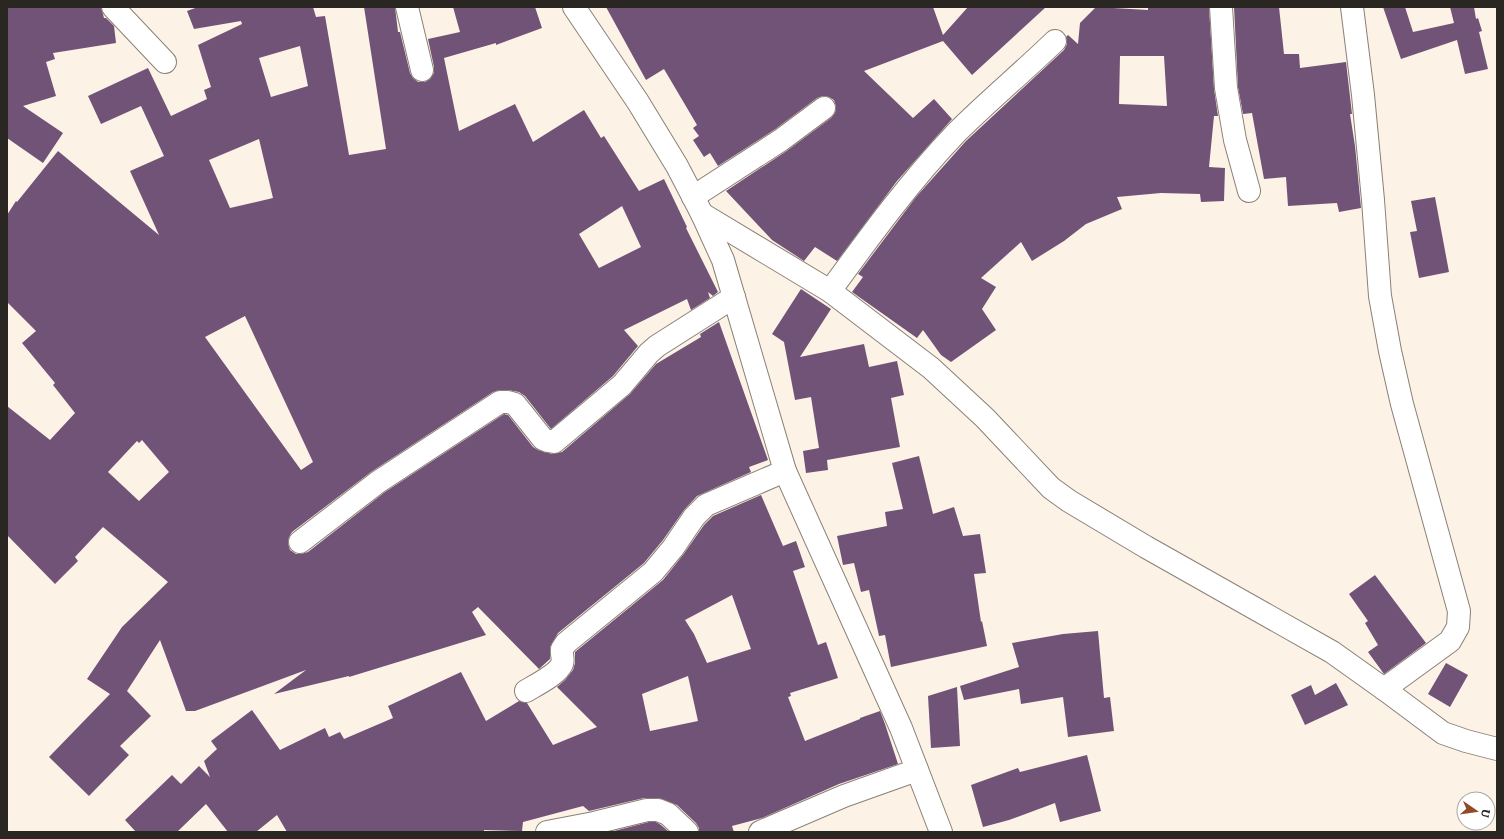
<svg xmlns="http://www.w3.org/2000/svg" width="1504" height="839" viewBox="0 0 1504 839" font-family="Literata,serif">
<rect width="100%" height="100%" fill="#fdf2e6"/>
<g fill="#715378" fill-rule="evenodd">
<path d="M7 7H101L104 18H106L114 26 116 43 53 53 55 59 46 62 56 96 23 106 63 133 43 163 7 138Z"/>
<path d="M198 7H313L316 17 325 16 349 155 386 149 364 7H395L398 32H400L410 73 413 78 418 82H425L430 79 434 73V67L428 39 460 32 453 7H535L542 28 496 45V43L444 58 459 131 515 104 533 142 584 110 601 138 604 136 639 191 664 179 687 227 686 228 718 292 713 296 708 292 710 298 691 310 687 299 624 330 638 346 613 376 551 429 525 396 519 392 508 390H500L493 392 371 472 292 532 289 537 288 543 290 550 296 554H301L308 552 385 492 504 414 508 415 533 447 538 450 552 454 562 452 630 394 656 364 701 337 700 334 719 322 768 460 749 467 751 472 697 496 684 510 663 540 644 563 558 633 550 647V659L539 669 478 607 472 612 486 635 349 677V676L274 694 306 670 195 711H186L160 640 127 691 151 716 120 746 129 755 89 796 49 757 110 694 87 679 122 627 168 582 103 527 75 557 78 561 55 584 7 535V406L50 440 75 413 53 385 55 383 22 343 36 331 7 302V215L16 201 17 202 58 151 159 235 130 171 164 156 141 106 101 124 88 96 148 68 171 116 207 99 204 90 211 87 198 45 242 24 241 21 194 29 187 11ZM300 46 308 86 271 97 259 58ZM259 139 273 198 230 208 209 160ZM622 206 641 247 599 268 579 234ZM245 316 313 462 301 470 205 337ZM142 440 169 472 139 501 108 472 137 441 139 443Z"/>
<path d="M606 7H933L943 35 968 7H1046L972 75 943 41 864 71 913 118 934 99 952 119 897 181 837 261 815 247 804 261 772 240 726 191 788 150 831 118 835 113 836 107 834 100 829 97 823 96 817 98 774 130 718 166 710 153 704 157 693 140 699 136 693 128 697 125 664 69 646 80Z"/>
<path d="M1096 7 1148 10V7H1209L1214 89 1218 116H1214L1209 167 1225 168 1224 201 1201 202 1200 194 1161 193 1117 197 1122 209 1086 224 1064 241 1032 261 1021 242 981 278 996 287 982 309 996 330 951 362 941 355 923 330 917 338 852 292 863 277 858 274 916 197 966 141 1064 50 1067 44 1066 37 1068 35 1078 44 1080 23ZM1120 56H1164L1167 106 1119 104Z"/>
<path d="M1234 7H1279L1284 54H1299L1300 68 1346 62 1352 114H1350L1355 146 1361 208 1339 212 1337 203 1288 206 1286 177 1264 179 1252 113 1243 114 1238 87Z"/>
<path d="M1383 7H1405L1413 32 1454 23 1450 7H1474L1476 19 1478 18 1482 31 1479 32 1488 69 1465 74 1457 40 1401 59Z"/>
<path d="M1435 197 1449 272 1419 278 1410 232 1417 231 1411 201Z"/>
<path d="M801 289 831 309 800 357 864 344 869 367 897 361 904 395 891 398 900 447 827 460 828 470 806 473 803 451 819 448 811 397 795 400 784 342 772 334Z"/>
<path d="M919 456 933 514 954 507 963 536 980 534 986 573 974 574 981 622 982 621 987 646 891 667 885 635 879 636 869 590 861 592 854 563 843 565 837 536 887 526 885 512 903 509 892 463Z"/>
<path d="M761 495 783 546 796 541 805 567 793 571 818 645 826 642 838 678 790 693 791 696 788 697 805 741 860 719V718L880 711 885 724 898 764 839 784 762 818 732 826 734 832H699V828L696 823 677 805 658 798H644L589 811 583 806 523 822 522 831 484 830V832H287L277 815 256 832H228L206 804 177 832H136L125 820 172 775 181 784 199 766 210 777 204 761 217 749 211 741 252 710 280 750 325 728 329 737 340 732 344 739 393 718 388 706 461 672 486 721 519 701 527 703 553 745 597 727 557 687 565 680 573 670 575 663V652L663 580 683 555 704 525 713 516ZM732 595 751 649 707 663 694 634 685 620ZM688 676 698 721 650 731 642 694Z"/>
<path d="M1375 575 1426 643 1384 674 1368 652 1378 645 1365 623 1368 621 1349 594Z"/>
<path d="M1098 631 1104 698 1110 697 1114 731 1068 737 1063 697 1021 704 1019 689 964 700 960 686 1019 667 1012 643 1063 634Z"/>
<path d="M1446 663 1468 675 1450 707 1428 694Z"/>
<path d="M1336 683 1348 705 1305 725 1291 695 1311 685 1315 695Z"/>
<path d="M957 687 960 746 931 748 928 696Z"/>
<path d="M1087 755 1101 811 1060 822 1055 803 1009 820 983 827 971 785 1018 768 1020 772Z"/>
<path d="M649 822H656L661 825 669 832H610Z"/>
</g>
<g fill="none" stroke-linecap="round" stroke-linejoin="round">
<g stroke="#8a8076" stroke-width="24">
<g id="minor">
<path d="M113 7 165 62"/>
<path d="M407 7 422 70"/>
<path d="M1221 7 1226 88 1235 140 1249 191"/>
<path d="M1352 7 1363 95 1373 200 1380 296 1390 351 1402 404 1459 611 1458 627 1450 641 1384 689"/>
<path d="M693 197 781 140 824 108"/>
<path d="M702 214 830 291 931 368 985 418 1051 488 1069 501 1146 547 1332 652 1384 689 1443 733 1466 741 1497 749"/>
<path d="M830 291C870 236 910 181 957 132 988 101 1023 72 1055 41"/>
<path d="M300 542 378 482 500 402H508L515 404 543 439 548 441 554 442 622 385 649 353 657 346 734 297"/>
<path d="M526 691C536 685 558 674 562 664 564 659 561 654 562 649L566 643 653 572 673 548 694 517 706 505 785 471"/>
<path d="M547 832 594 823 647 810H658L668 814 687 832"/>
<path d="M760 832 844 796 917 770"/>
</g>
</g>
<g stroke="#8a8076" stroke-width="24">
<path id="major" d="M574 7 638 102 677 166 702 214 723 260 785 471 901 728 941 832"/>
</g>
<use href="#minor" stroke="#fff" stroke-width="22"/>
<use href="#major" stroke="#fff" stroke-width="22"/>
</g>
<rect width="1504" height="839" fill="none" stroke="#2a2622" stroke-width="16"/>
<g transform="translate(1476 811) rotate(103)"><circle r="19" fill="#ffffff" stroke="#aaa8a7"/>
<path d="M0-3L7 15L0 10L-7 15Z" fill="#914a27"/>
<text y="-6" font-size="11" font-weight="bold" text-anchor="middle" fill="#2a2622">U</text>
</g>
</svg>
